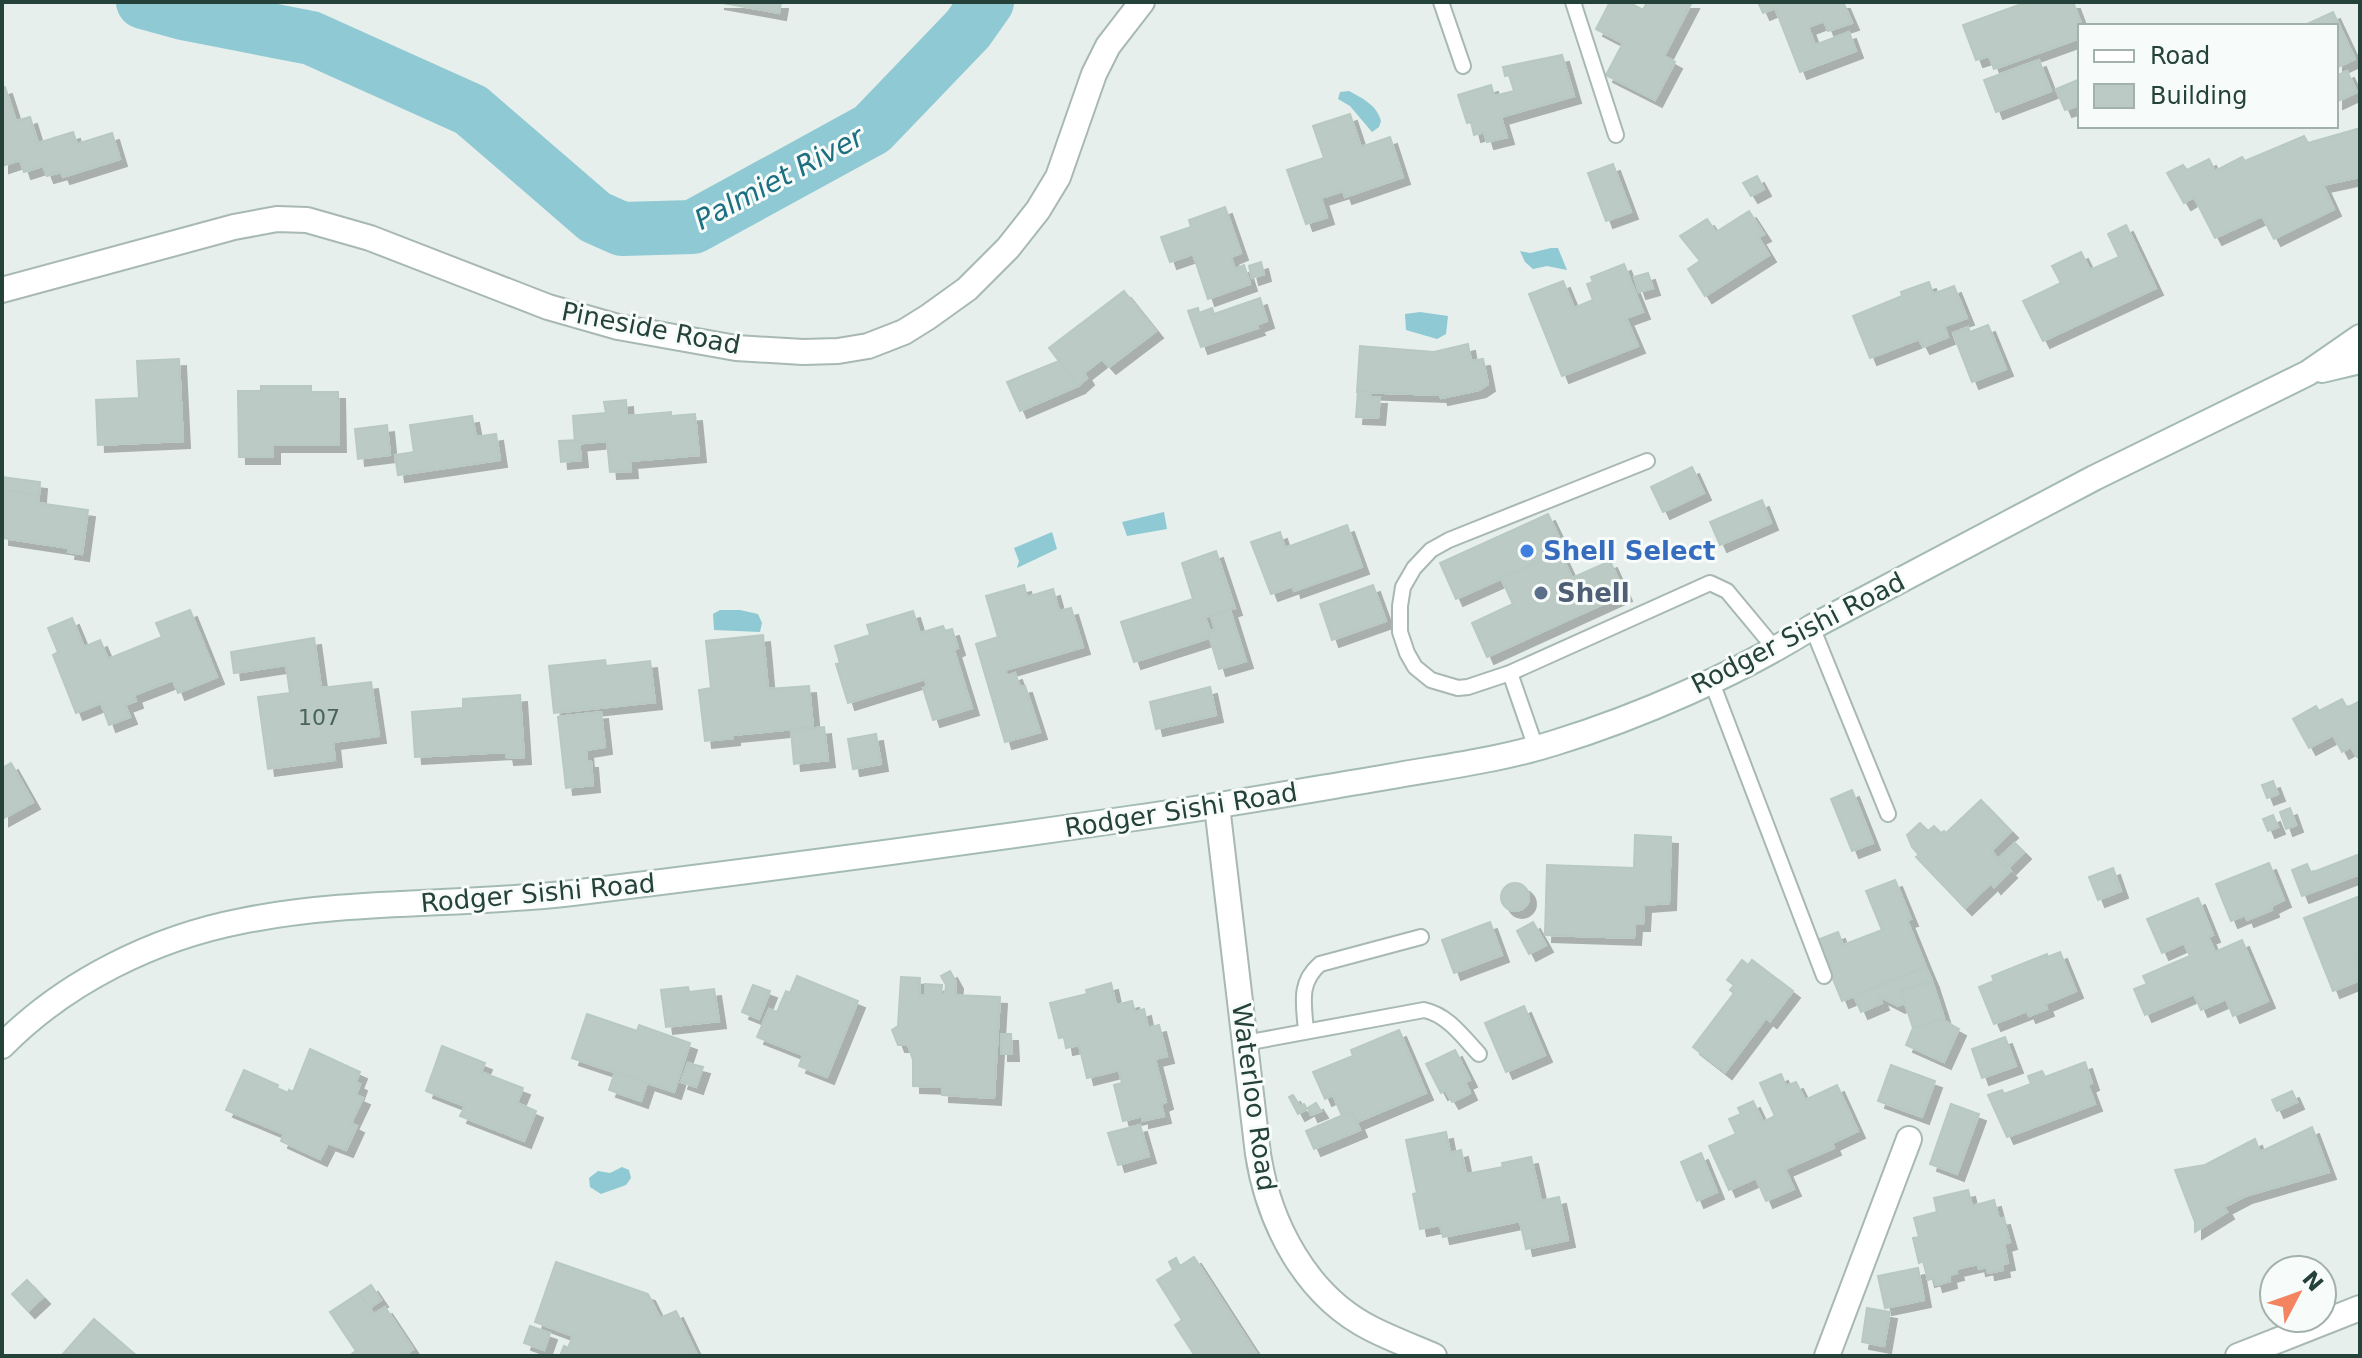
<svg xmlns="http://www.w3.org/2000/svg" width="2362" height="1358" viewBox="0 0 2362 1358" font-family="'DejaVu Sans',sans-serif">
<defs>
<filter id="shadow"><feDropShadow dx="7" dy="7" stdDeviation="0" flood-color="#0004"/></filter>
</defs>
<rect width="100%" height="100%" fill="#e6efeb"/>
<g fill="#8ec9d4">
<path d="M1349 91C1362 98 1377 105 1381 121L1379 127 1372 132 1350 106 1338 99 1340 92Z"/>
<path d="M1551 248H1558L1567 270 1547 266 1533 269 1525 262 1520 251 1530 253Z"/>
<path d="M1420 312 1448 316 1446 334 1437 339 1406 330 1405 314Z"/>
<path d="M1164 512 1167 529 1127 536 1122 522Z"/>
<path d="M1052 532 1057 549 1017 568 1019 561 1014 548Z"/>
<path d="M720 610H740L758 614 762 623 760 632 714 630 713 614Z"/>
<path d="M622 1167 629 1170 631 1178 626 1185 601 1194 590 1187 589 1178 598 1171 610 1173Z"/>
</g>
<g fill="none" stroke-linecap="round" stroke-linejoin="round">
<path stroke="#8ec9d4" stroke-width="54" d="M143 2 183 13 311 38 471 110 595 217 622 229 693 227 872 129 968 29 987 2"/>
</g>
<g fill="#bbcac4" stroke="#b8c9c2" stroke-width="2" filter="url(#shadow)">
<path d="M717 2H781L779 13Z"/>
<path d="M1610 2H1628L1643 10 1647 2H1692L1664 56 1675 62 1655 100 1606 75 1623 43 1596 29Z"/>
<path d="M1758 2H1843L1852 23 1828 31 1824 21 1808 27 1815 45 1849 32 1856 51 1800 72 1775 8 1763 13Z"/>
<path d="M2027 2H2073L2082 26H2080V38L1994 69 1989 56 1976 60 1963 25Z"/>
<path d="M2333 12 2355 59 2336 68V26H2303Z"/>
<path d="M1562 55 1574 96 1501 117 1507 137 1487 142 1484 132 1474 135 1471 122 1467 123 1458 95 1491 85 1494 96 1514 91 1509 75 1505 76 1503 67Z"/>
<path d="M2039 60 2051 91 1996 112 1984 80Z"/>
<path d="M2347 71 2357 92 2336 102V76Z"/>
<path d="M2080 79V105L2065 110 2056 89Z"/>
<path d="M5 87 16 121 30 117 38 143 73 132 77 144 112 133 120 159 63 177 61 172 47 176 43 166 24 172 20 160 2 166V88Z"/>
<path d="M1350 114 1361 147 1390 137 1403 177 1345 197 1343 191 1321 198 1327 217 1306 224 1287 170 1324 158 1313 126Z"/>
<path d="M2360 128V177L2323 185 2334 209 2274 239 2262 216 2215 238 2194 197 2184 203 2167 173 2183 165 2187 170 2209 159 2215 171 2242 157 2245 161 2304 136 2308 143Z"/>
<path d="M1613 164 1631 212 1606 221 1588 173Z"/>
<path d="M1757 176 1764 189 1751 196 1743 183Z"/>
<path d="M1225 207 1241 253 1231 257 1235 269 1244 265 1250 284 1208 299 1193 254 1170 262 1161 237 1191 227 1189 220Z"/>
<path d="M1749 211 1764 234 1758 237 1769 255 1705 296 1688 269 1700 261 1680 236 1707 219 1716 232Z"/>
<path d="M2126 225 2156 288 2043 341 2023 301 2061 283 2052 266 2081 252 2090 270 2119 257 2108 234Z"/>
<path d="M1261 262 1264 274 1252 278 1249 266Z"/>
<path d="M1624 264 1643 312 1626 318 1638 346 1562 376 1529 294 1563 281 1574 308 1593 300 1587 284 1593 282 1591 277Z"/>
<path d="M1648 273 1653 288 1639 292 1634 277Z"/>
<path d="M1929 282 1933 294 1954 286 1967 318 1944 326 1948 337 1923 347 1919 339 1870 358 1853 316 1902 296 1901 292Z"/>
<path d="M1124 291 1156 331 1109 367 1102 359 1084 373 1087 378 1078 386 1049 348Z"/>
<path d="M1260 298 1267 321 1256 325 1258 328 1201 347 1188 311 1198 308 1199 313 1212 308 1214 314Z"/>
<path d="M1988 325 2006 369 1972 382 1953 333 1968 327 1970 332Z"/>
<path d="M1468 344 1471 361 1483 359 1488 384 1479 390 1441 398 1440 395 1357 392 1360 346 1434 352Z"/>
<path d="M179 359 183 441 98 445 96 400 139 398 137 361Z"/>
<path d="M1059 361 1078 386 1020 411 1007 382Z"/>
<path d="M261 386H311V392H338L339 445H273V457H239L238 391H261Z"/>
<path d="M1358 391 1371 392V397H1380L1378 418 1356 417Z"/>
<path d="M626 400 627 416 671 412V416L695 414 699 455 630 461 631 471 610 472 607 441 575 444 573 416 606 413 604 402Z"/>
<path d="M472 416 476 437 496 434 500 460 398 475 395 455 414 452 410 425Z"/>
<path d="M387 425 390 455 358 459 355 429Z"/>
<path d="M579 440 581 460 561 462 559 441Z"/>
<path d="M1692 467 1704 493 1663 512 1651 487Z"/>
<path d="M2 477 40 482 39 495 2 490Z"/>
<path d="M2 490 39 495 38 503 88 510 82 554 68 552 69 548 2 538Z"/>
<path d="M1762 500 1771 523 1720 545 1710 522Z"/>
<path d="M1548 514 1565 550 1456 599 1440 563Z"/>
<path d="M1347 525 1362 567 1294 591 1293 586 1271 594 1251 542 1280 532 1285 548Z"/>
<path d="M1216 551 1235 608 1205 617 1212 637 1134 662 1121 622 1193 599 1182 563Z"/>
<path d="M1560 552 1572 578 1610 561 1625 594 1487 657 1472 623 1513 604 1501 578Z"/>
<path d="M1024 585 1027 597 1053 589 1059 611 1071 608 1083 647 1005 670 1007 676 1015 673 1020 687 1025 686 1040 732 1005 742 976 644 998 637 986 596Z"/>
<path d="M1373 585 1386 621 1332 640 1320 604Z"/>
<path d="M190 610 217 677 178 693 173 680 134 695 136 701 125 705 130 717 109 725 101 703 76 713 53 655 58 652 48 628 72 618 84 647 100 640 108 659 162 637 156 623Z"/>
<path d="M1230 610 1246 661 1219 669 1208 632 1215 630 1211 616Z"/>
<path d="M913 611 920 633 943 626 945 631 952 629 958 648 954 650 972 708 933 720 923 688 927 687 925 679 848 703 836 664 840 663 835 646 870 635 867 625Z"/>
<path d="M763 635 768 689 809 686 813 727 733 735V738L705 741 699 690 711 688 706 641Z"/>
<path d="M314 638 321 688 371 682 379 736 333 742 335 760 268 769 258 697 290 693 286 665 234 673 231 652Z"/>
<path d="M605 660 606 666 650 661 655 702 554 713 549 666Z"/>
<path d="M1210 687 1216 715 1156 729 1150 702Z"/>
<path d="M520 695 524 757 507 758 506 752 415 757 412 712 463 708V699Z"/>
<path d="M2342 699 2347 708 2360 701V757H2357L2351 747 2342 752 2333 735 2309 748 2293 719 2316 706 2319 711Z"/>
<path d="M601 712 605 747 586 750 587 761H591L593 785 566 788 558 717Z"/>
<path d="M824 727 828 760 794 764 791 731Z"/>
<path d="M876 734 881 764 853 769 848 739Z"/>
<path d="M11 763 33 802 2 819V768Z"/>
<path d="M2273 781 2278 794 2267 798 2262 785Z"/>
<path d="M1852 790 1873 843 1852 851 1831 799Z"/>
<path d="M1981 800 2011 831 1991 851 2010 871 1994 887 1991 883 1965 908 1916 857 1919 855 1912 847 1907 835 1920 823 1928 831 1934 826 1941 833 1944 831 1946 833Z"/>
<path d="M2290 808 2296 825 2286 829 2280 812Z"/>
<path d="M2273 815 2278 827 2268 831 2263 819Z"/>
<path d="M1635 835 1671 837 1669 903 1644 905 1643 924H1635L1634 938 1545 935 1547 865 1634 868Z"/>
<path d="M2015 843 2024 852 2009 867 2000 857Z"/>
<path d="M2360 854V874L2302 896 2292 870 2307 864 2311 873Z"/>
<path d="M2269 863 2284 900 2271 906 2272 910 2247 920 2245 915 2231 921 2216 884Z"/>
<path d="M2113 868 2121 891 2098 900 2089 877Z"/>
<path d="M1895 880 1911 919 1907 920 1926 967 1842 1001 1817 940 1838 932 1843 945 1882 930 1866 891Z"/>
<circle cx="1515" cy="897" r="14"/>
<path d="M2360 896V955L2356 956 2360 968V980L2333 991 2304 918Z"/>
<path d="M2198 898 2213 935 2208 937 2215 952 2242 940 2268 1001 2233 1016 2226 999 2201 1010 2194 994 2145 1015 2134 989 2147 984 2143 976 2190 956 2184 943 2162 953 2147 919Z"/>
<path d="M1490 922 1502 955 1454 973 1442 940Z"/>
<path d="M1533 922 1546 945 1529 954 1517 931Z"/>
<path d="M2060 952 2076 991 2045 1004 2047 1009 2029 1016 2027 1011 1994 1024 1979 987 1994 981 1992 976 2047 954 2048 957Z"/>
<path d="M1742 960 1748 965 1752 960 1793 991 1770 1021 1766 1018 1725 1072 1693 1047 1734 993 1730 990 1734 985 1727 980Z"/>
<path d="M1926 967 1932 981 1901 991 1905 1003 1898 1006 1879 996 1882 1003 1861 1012 1854 996Z"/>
<path d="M950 971 956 982 955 995 1000 997 994 1098 942 1095V1087L913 1086V1060L908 1045H898L892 1030 898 1026 901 977 920 978 919 995 925 996V984L942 985 941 994H945L946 985 941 976Z"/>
<path d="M797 976 858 1001 827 1077 799 1066 803 1055 757 1037 769 1009 777 1012 786 991 790 993Z"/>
<path d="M1932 981 1944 1018 1913 1028 1901 991Z"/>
<path d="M1111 983 1116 1005 1132 1001 1135 1012 1144 1009 1148 1028 1159 1025 1167 1056 1155 1059 1166 1102 1161 1104 1164 1116 1142 1121V1116L1123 1121 1114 1085 1122 1083 1119 1070 1087 1078 1079 1045 1066 1048 1064 1037 1059 1038 1050 1003 1087 994 1086 990Z"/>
<path d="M753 985 770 991 759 1019 742 1012Z"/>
<path d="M688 987 689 992 714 989 719 1021 666 1027 661 990Z"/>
<path d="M1524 1006 1545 1055 1506 1072 1485 1023Z"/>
<path d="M587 1014 637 1031 639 1025 690 1043 674 1092 572 1058Z"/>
<path d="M1941 1019 1959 1029 1944 1062 1906 1045 1913 1028Z"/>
<path d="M1399 1030 1426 1093 1357 1122 1352 1111 1342 1116 1333 1095 1325 1099 1313 1072 1353 1056 1351 1050Z"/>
<path d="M1001 1034H1011L1012 1054H1001Z"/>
<path d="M2005 1037 2016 1066 1982 1078 1972 1049Z"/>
<path d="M442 1046 485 1063 481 1072 523 1088 517 1103 536 1111 524 1141 460 1116 465 1106 426 1091Z"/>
<path d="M310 1049 360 1072 356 1082 360 1084 356 1095 363 1098 351 1123 357 1126 346 1150 328 1143 320 1159 281 1141 284 1134 226 1110 244 1070 278 1085 277 1088 288 1093 289 1090 293 1092Z"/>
<path d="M1455 1050 1470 1080 1465 1082 1470 1093 1452 1102 1445 1090 1441 1093 1426 1064Z"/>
<path d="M2085 1062 2092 1083 2088 1085 2095 1104 2007 1137 1988 1095 2002 1090 2004 1094 2031 1084 2028 1076 2042 1071 2045 1077Z"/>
<path d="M688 1063 703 1067 696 1087 681 1082Z"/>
<path d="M1891 1065 1935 1081 1922 1117 1878 1101Z"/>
<path d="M615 1072 647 1083 641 1101 609 1090Z"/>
<path d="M1781 1074 1786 1086 1796 1082 1805 1100 1837 1085 1858 1131 1832 1143 1834 1148 1785 1169 1794 1189 1766 1201 1756 1178 1729 1190 1709 1146 1736 1134 1729 1119 1741 1114 1738 1108 1753 1101 1763 1122 1775 1116 1760 1083Z"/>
<path d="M2292 1091 2297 1102 2277 1111 2272 1100Z"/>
<path d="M1293 1095 1300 1106 1304 1104 1307 1109 1298 1114 1289 1097Z"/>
<path d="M1316 1103 1321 1111 1311 1115 1308 1108Z"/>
<path d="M1951 1104 1979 1114 1957 1174 1930 1164Z"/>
<path d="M1352 1111 1360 1130 1314 1149 1306 1131Z"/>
<path d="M1140 1125 1149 1156 1118 1165 1108 1133Z"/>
<path d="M2312 1127 2329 1172 2245 1196 2224 1207 2227 1212 2195 1232V1222L2175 1170 2205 1165 2255 1139 2260 1152Z"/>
<path d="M1446 1132 1450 1153 1461 1150 1466 1174 1503 1167 1502 1163 1531 1157 1541 1201 1559 1197 1568 1240 1526 1249 1520 1221 1443 1237 1440 1225 1420 1229 1413 1194 1417 1193 1406 1140Z"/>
<path d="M1701 1153 1717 1192 1697 1201 1681 1162Z"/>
<path d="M1968 1190 1972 1206 1994 1200 1999 1219 2003 1218 2010 1242 2004 1244 2008 1263 2002 1264 2003 1270 1988 1273 1987 1267 1979 1269 1978 1264 1956 1269 1957 1273 1949 1275 1950 1281 1936 1285 1934 1278 1928 1280 1923 1261 1919 1263 1913 1238 1919 1237 1914 1218 1937 1212 1934 1198Z"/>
<path d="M1194 1257 1258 1356H1195L1175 1325 1182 1320 1157 1280 1173 1270 1169 1262 1176 1258 1180 1266Z"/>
<path d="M556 1262 648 1294 660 1318 676 1311 697 1355 560 1356 564 1346 568 1348 573 1336 535 1322Z"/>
<path d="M1918 1268 1924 1300 1885 1308 1878 1276Z"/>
<path d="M27 1280 43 1297 28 1311 12 1294Z"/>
<path d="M371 1285 381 1300 369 1308 359 1293Z"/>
<path d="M359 1293 374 1314 385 1307 413 1349 407 1354 408 1356H349L356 1351 330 1312Z"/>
<path d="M1867 1308 1890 1312 1884 1346 1862 1342Z"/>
<path d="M94 1319 137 1356H61Z"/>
<path d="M530 1326 550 1333 544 1350 524 1343Z"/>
</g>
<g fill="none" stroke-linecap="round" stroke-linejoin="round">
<g stroke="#a8b8b2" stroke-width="18">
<g id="service">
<path d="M1441 2 1463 66"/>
<path d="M1573 2 1616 135"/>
<path d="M1647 461 1449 540 1431 550 1414 568 1403 587 1400 606V632L1407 653 1415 667 1431 680 1458 688 1468 687 1510 673 1710 583 1727 591 1776 650"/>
<path d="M1812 627 1888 814"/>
<path d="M1510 673 1536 748"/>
<path d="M1711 680 1824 976"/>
<path d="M1306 1031C1304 1004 1298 983 1320 964L1421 937"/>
<path d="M1245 1043 1424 1010C1448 1015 1463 1037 1479 1054"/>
</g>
</g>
<g stroke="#a8b8b2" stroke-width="28">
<g id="minor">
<path d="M2 290 234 227 277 219 307 220 370 238 548 307 618 327 736 348 803 352 838 351 868 346 904 332 928 317 967 289 1008 248 1038 210 1058 177 1094 74 1108 46 1142 2"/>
<path d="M1217 806 1258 1154C1269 1224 1306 1296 1372 1329 1392 1339 1413 1347 1434 1356"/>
<path d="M1827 1356 1909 1139"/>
<path d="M2238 1356 2360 1308"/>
</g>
</g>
<g stroke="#a4bbb3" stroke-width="28">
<g id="secondary">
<path d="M2322 370 2360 361"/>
<path d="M2 1046C65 982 154 938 242 921 350 899 463 906 572 893 760 870 947 845 1135 818 1219 806 1303 791 1387 777 1442 767 1500 760 1554 743 1639 717 1737 674 1812 627L2094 478 2308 373 2360 337"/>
</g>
</g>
<use href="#service" stroke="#fff" stroke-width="14"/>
<use href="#minor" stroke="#fff" stroke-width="24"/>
<use href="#secondary" stroke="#fff" stroke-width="24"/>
</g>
<circle fill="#3f7fe0" stroke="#f7fbf9" stroke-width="3" cx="1527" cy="551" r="8"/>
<circle fill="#5c6f8a" stroke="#f7fbf9" stroke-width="3" cx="1541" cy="593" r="8"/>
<g text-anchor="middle" stroke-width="6" stroke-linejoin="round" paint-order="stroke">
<g font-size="22" fill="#4a645c">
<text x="319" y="725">107</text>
</g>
<g font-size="26" fill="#24423a" stroke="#f7fbf9">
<text transform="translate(651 328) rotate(11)" y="9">Pineside Road</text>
<text transform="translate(1798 633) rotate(-27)" y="9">Rodger Sishi Road</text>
<text transform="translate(1181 810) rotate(-9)" y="9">Rodger Sishi Road</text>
<text transform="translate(538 893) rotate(-5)" y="9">Rodger Sishi Road</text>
<text transform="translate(1254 1097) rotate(82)" y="9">Waterloo Road</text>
</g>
<g font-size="26" font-weight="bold" fill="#366cbe" stroke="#f7fbf9" text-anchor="start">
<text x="1543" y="560">Shell Select</text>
</g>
<g font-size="26" font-weight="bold" fill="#4e5e75" stroke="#f7fbf9" text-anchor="start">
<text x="1557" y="602">Shell</text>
</g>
<g font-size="28" font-style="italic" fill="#1c6f80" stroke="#f7fbf9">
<text transform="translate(779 178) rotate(-28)" y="10">Palmiet River</text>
</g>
</g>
<rect width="2362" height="1358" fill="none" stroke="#24423a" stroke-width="8"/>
<rect x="2078" y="24" width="260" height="104" fill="#f7fbf9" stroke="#a3b1ad" stroke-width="2"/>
<rect x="2094" y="50" width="40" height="12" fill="#ffffff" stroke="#a3b1ad" stroke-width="2"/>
<text x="2150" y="64" font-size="24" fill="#24423a">Road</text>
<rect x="2094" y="84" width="40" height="24" fill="#bbcac4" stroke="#a3b1ad" stroke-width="2"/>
<text x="2150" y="104" font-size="24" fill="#24423a">Building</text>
<g transform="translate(2298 1294) rotate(49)"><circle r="38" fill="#f7fbf9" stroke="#a3b1ad" stroke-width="2"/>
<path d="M0-6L14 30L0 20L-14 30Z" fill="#f4845f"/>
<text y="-12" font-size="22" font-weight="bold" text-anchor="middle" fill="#24423a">N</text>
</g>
</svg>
